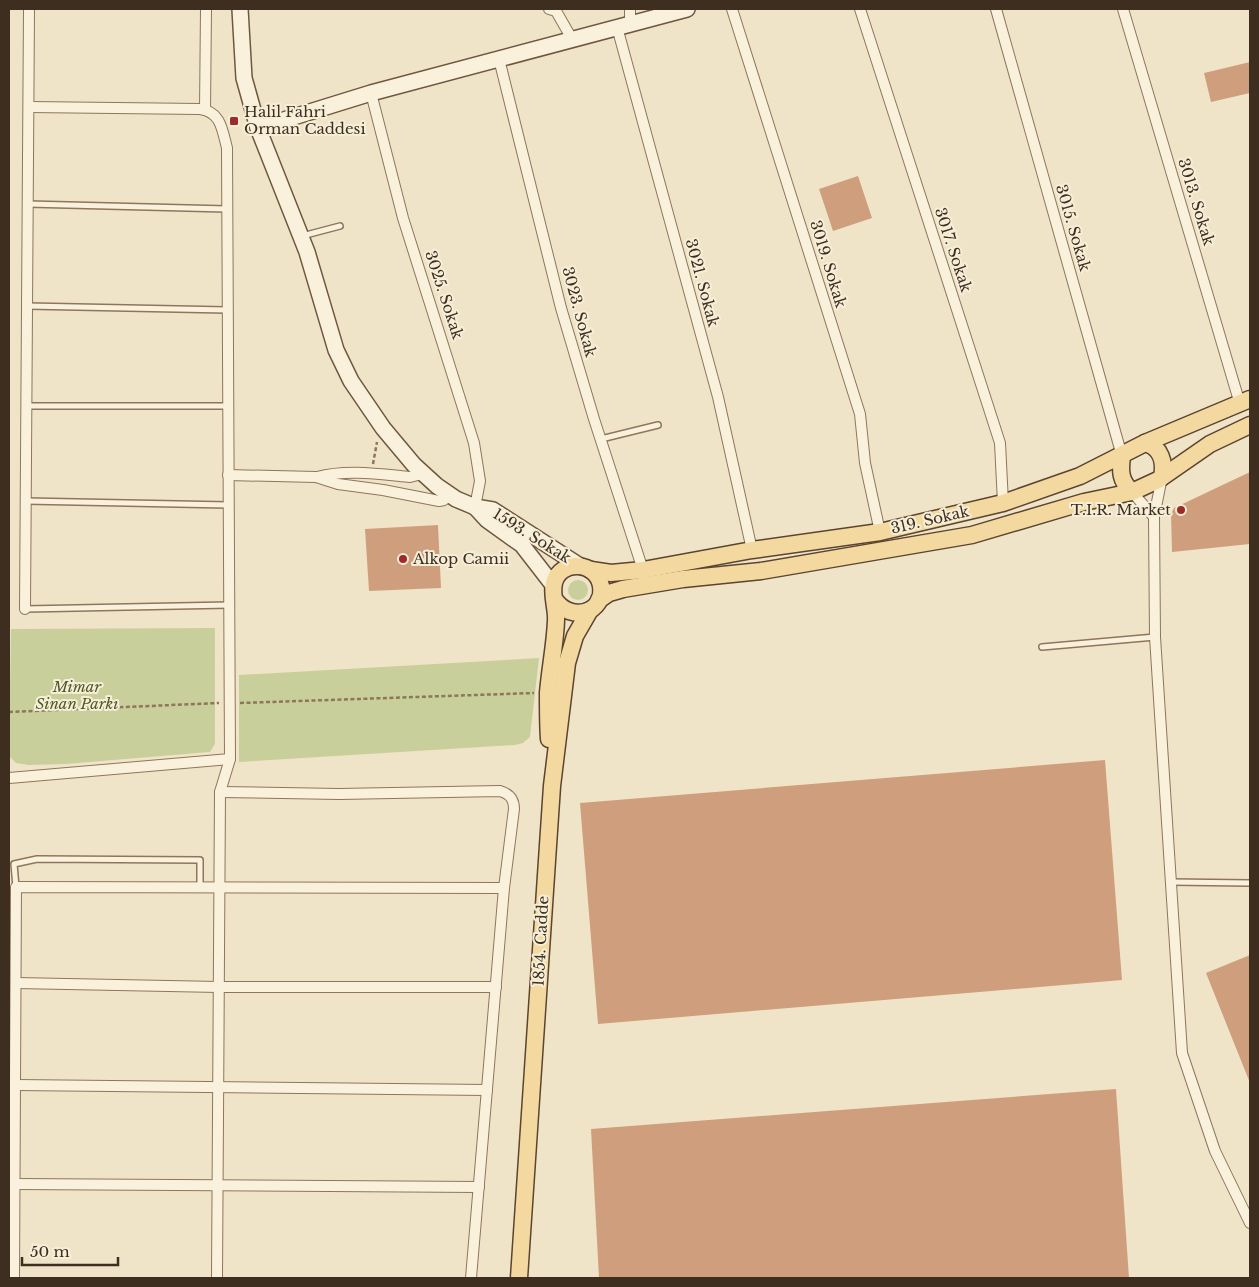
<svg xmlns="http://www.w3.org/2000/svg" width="1259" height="1287" viewBox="0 0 1259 1287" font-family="'Libre Baskerville',serif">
<rect width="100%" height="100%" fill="#f0e4c8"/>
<g fill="#c9cf9b">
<circle cx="578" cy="590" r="10"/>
<path d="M215 628V744L210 752 66 764 29 765 16 763 10 757 9 746 11 629Z"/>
<path d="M539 658 530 737 523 743 515 745 239 762V675Z"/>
</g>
<g fill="#cf9f7d">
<path d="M1250 62V93L1211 102 1204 73Z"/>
<path d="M858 176 872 218 833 231 819 189Z"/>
<path d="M1250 472V544L1172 552 1171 514 1174 508Z"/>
<path d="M438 525 441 588 369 591 365 529Z"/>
<path d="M1105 760 1122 980 598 1024 580 803Z"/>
<path d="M1250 955V1083L1206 973Z"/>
<path d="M1116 1089 1129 1278H599L591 1129Z"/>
</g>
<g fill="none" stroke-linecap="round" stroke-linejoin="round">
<g stroke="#8d765c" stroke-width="8">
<g id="service">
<path d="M28 204 227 209"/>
<path d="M302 236 340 226"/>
<path d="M27 306 227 310"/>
<path d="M27 406H228"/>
<path d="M601 439 658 425"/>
<path d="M26 501 228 505"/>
<path d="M25 609 229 605"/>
<path d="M1042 647 1155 637"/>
<path d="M1171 882 1250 883"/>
<path d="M16 887 14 864 37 859 200 860V887"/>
</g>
</g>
<g stroke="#8d765c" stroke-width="12">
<g id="minor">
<path d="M549 9 556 11 572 39"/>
<path d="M732 9 860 414 865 463 880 532"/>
<path d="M860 9 1000 443 1003 503"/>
<path d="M996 9 1122 456"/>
<path d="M1123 9 1240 404"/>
<path d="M630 24V9"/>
<path d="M617 27 718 397 752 550"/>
<path d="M499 59 561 308 594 419 643 570"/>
<path d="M371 93 403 218 474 443 480 481 475 507"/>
<path d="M29 107 200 109C221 112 222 129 227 148L230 759 220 792 217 1278"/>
<path d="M205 110 206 9"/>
<path d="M228 475 316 477 338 484 383 490 439 501 444 500 450 495"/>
<path d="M317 477C347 469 379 474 410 477L418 475 421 472"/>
<path d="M1162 477 1154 517 1155 637 1182 1053 1215 1151 1250 1223"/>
<path d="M1132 492 1154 517"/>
<path d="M25 609 29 9"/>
<path d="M9 778 230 759"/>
<path d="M220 792 339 794 500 791C510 794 514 799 514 809L504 888 471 1278"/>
<path d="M16 983 219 987H496"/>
<path d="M15 1085 487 1090"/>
<path d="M15 1184 479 1187"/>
<path d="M14 1278 16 887 504 888"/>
</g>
</g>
<g stroke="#6f573f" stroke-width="18">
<g id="secondary">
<path d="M240 9 244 78 258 128 307 252 336 350 351 381 383 428 414 465 437 486 456 499 475 507 493 510 580 566"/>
<path d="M258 128 371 93 687 9"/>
<path d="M475 507 487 520 522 545 553 585"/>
</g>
</g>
<g stroke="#5b4430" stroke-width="19">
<g id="primary">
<path d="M1145 443C1161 447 1165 462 1162 477"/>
<path d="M1122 456C1120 471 1120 481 1132 492"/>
<path d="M591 570 611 573 643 570 752 550 880 532 1003 503 1080 476 1145 443 1250 399"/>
<path d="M599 600 609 593 623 589 683 579 761 571 972 535 1084 502 1132 492 1158 480 1210 444 1250 425"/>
<path d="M549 739C548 724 548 708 548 693 550 669 555 645 556 621 557 609 551 595 554 583 560 559 597 561 601 586 605 613 571 623 555 600"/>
<path d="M519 1278 552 786 567 663 575 636 590 610"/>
</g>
</g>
<g stroke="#8d765c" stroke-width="2.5" stroke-dasharray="4 2.5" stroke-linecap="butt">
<path d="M373 464 377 442"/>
<path d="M240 703 534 693"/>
<path d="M9 712 219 703"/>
</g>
<use href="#service" stroke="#faf1dc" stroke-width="5"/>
<use href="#minor" stroke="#faf1dc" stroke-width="10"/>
<use href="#secondary" stroke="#faf1dc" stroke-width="15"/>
<use href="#primary" stroke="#f3d9a0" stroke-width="16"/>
</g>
<g fill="#9e2a2b" stroke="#f7eed8" stroke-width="2">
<rect x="229" y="116" width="10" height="10" rx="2.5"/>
<circle cx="1181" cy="510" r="5"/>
<circle cx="403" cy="559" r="5"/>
</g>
<g text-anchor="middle" stroke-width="4" stroke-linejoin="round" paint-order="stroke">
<g font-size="15" fill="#3d2e20" stroke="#f7eed8" text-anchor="start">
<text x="244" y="117">Halil Fahri<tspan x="244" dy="17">Orman Caddesi</tspan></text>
<text x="1171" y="515" text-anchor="end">T.I.R. Market</text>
<text x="413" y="564">Alkop Camii</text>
</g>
<g font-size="15" fill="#3d2e20" stroke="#f7eed8">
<text transform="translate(1196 202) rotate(73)" y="5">3013. Sokak</text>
<text transform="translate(1073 228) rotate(74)" y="5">3015. Sokak</text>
<text transform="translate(953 250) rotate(72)" y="5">3017. Sokak</text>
<text transform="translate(828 264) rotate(73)" y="5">3019. Sokak</text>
<text transform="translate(702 283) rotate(75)" y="5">3021. Sokak</text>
<text transform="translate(444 295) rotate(72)" y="5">3025. Sokak</text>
<text transform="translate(579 312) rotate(75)" y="5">3023. Sokak</text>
<text transform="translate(930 520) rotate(-13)" y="5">319. Sokak</text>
<text transform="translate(532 536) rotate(32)" y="5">1593. Sokak</text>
<text transform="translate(541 941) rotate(-87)" y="5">1854. Cadde</text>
</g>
<g font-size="15" font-style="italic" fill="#4d5a26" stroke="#f7eed8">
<text x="77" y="692">Mimar<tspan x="77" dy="17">Sinan Parkı</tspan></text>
</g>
</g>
<rect width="1259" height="1287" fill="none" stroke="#3d2e20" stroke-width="20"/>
<path d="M22 1257v8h96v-8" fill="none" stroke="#3d2e20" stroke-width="2.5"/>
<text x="30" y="1257" font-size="15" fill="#3d2e20" stroke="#f7eed8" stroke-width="4" paint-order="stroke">50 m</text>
</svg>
